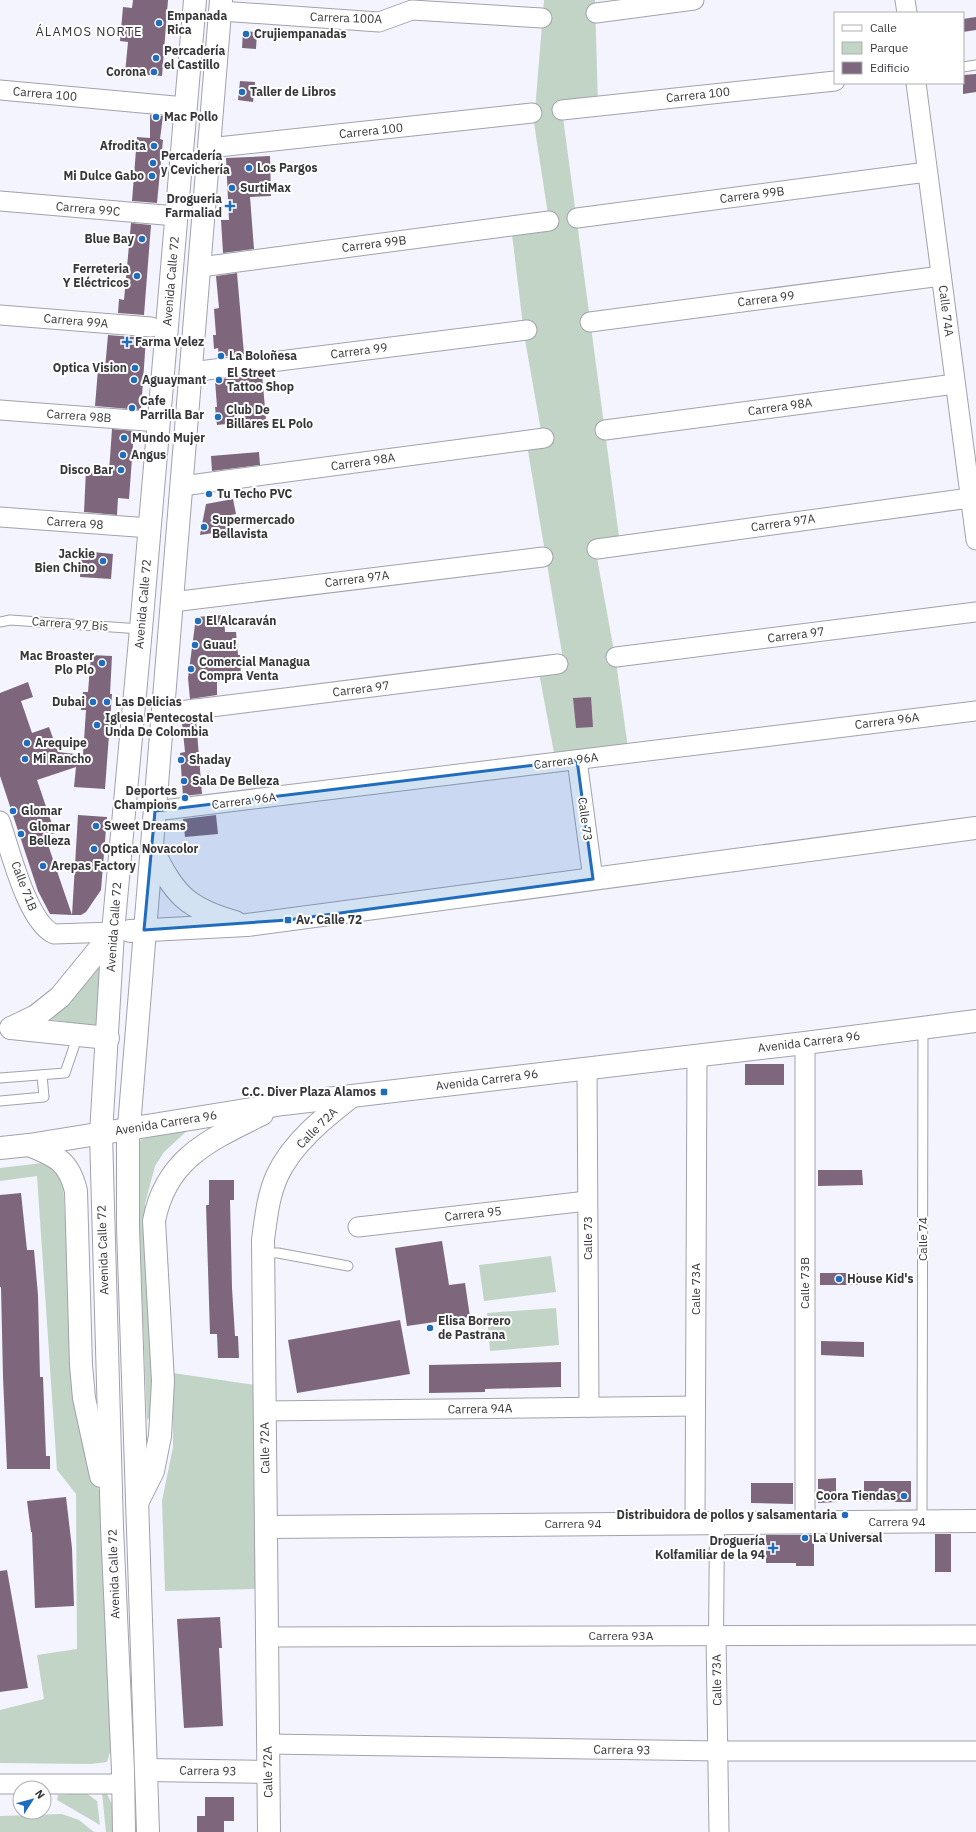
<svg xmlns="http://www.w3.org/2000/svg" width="976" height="1832" viewBox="0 0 976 1832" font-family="'IBM Plex Sans',sans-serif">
<rect width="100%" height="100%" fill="#f4f4fe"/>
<g fill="#c1d4c5">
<path d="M544 0H595L598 106 562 110 620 544 595 547 616 662 628 748 555 758 539 673 565 671 527 445 543 442 524 334 511 226 549 221 534 123Z"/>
<path d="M103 951 101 1027 47 1019Z"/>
<path d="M189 1129 164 1152 155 1166 145 1204 153 1390 151 1415 147 1420 136 1151 139 1142 142 1139Z"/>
<path d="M42 1163 51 1166 63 1182 76 1408 102 1501 111 1749 107 1762 91 1764 0 1763V1710L44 1699 37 1655 77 1649 76 1494 57 1470 37 1176 0 1181V1168Z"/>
<path d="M551 1256 556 1292 484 1301 479 1265Z"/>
<path d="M556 1308 559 1345 490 1351 487 1313Z"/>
<path d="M173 1373 255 1385 259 1589 165 1591 162 1501 173 1447Z"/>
<path d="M106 1792 113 1806V1832H106L102 1793Z"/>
<path d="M86 1793 97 1801 100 1825 57 1800 58 1795Z"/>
<path d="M62 1814 79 1820 94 1832H0V1816Z"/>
</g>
<g fill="#7e677c">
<path d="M133 0H168L162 76 125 73 128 42 120 41 123 7 132 8Z"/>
<path d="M976 17V30L963 32V19Z"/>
<path d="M243 31 257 32 256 49 242 48Z"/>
<path d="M976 74V92L963 94V75Z"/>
<path d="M240 81 255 82 253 102 238 100Z"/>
<path d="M150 115 163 116 160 139 163 140 157 203 132 201 137 137 150 138Z"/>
<path d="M270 156 271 196 250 197 254 249 223 253 221 220H229L226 158Z"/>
<path d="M131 223 151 225 144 315 118 313 119 299 124 300Z"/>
<path d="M237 273 244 354 219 357 218 348 214 349 213 335H216L214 309 219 308 216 276Z"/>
<path d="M108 335 146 338 141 410 95 406 98 369H105Z"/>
<path d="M262 374 266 420 217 425 215 407H217L215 380Z"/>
<path d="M112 429 134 431 129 499 118 498 117 515 84 512 86 470 109 472Z"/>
<path d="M259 452 260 465 212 471 211 456Z"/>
<path d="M233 499 236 514 231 515 233 530 200 535 206 504Z"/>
<path d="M82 551 113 554 111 579 80 577Z"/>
<path d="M224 615 225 632H236L238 655H240L241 679 217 680V695L190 699 188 678 196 617Z"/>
<path d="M91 655 112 656 110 694H112L105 789 74 787 76 767 37 780 55 833 45 836 72 915 50 914 38 891 0 776V693L28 682 33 697 21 701 32 733 49 727 58 752 83 755 86 710H81L83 692H88Z"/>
<path d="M591 697 593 727 576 728 573 698Z"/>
<path d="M196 720 202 794 183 796 180 753 185 752 182 722Z"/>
<path d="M78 815 107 817 101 890 86 912 81 915H72Z"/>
<path d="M216 815 218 834 185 837 183 819Z"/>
<rect x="745" y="1064" width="39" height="21"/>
<path d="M818 1170H862L863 1185 818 1186Z"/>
<path d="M209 1180H234V1200H230L232 1288 235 1336H238L239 1358H218L217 1334H210L206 1205H209Z"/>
<path d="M21 1193 27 1250H34L38 1295 40 1377H43L46 1456H50V1469H7L3 1377 1 1287H0V1195Z"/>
<path d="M442 1241 449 1285 465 1283 470 1317 407 1326 395 1248Z"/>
<rect x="820" y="1273" width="38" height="12"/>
<path d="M400 1320 410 1374 297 1393 288 1340Z"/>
<path d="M821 1341 864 1342V1357L821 1355Z"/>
<path d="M561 1362V1387L485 1389V1392L429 1393V1365Z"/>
<path d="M836 1478V1502L818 1503V1479Z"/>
<rect x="864" y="1481" width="47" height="21"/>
<path d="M751 1483H793V1504L751 1503Z"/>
<path d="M66 1497 72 1548 74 1606 35 1608 32 1532H31L27 1501Z"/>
<rect x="935" y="1534" width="16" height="38"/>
<path d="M766 1535H814V1566H796V1563H766Z"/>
<path d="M7 1570 28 1688 0 1692V1571Z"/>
<path d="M220 1617 222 1648H219L223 1726 184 1728 177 1619Z"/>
<path d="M205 1797H234V1821H224V1832H197V1816H205Z"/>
</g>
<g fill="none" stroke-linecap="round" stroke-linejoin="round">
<g stroke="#a1a2ab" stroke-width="11">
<g id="service">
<path d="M963 67 976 65"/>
<path d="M0 622 10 620 141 629"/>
<path d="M0 1078 65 1073 78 1035"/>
<path d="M0 1101 44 1097 42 1075"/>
<path d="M263 1253H278L348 1266"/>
<path d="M922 1522 923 1027"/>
</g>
</g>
<g stroke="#a1a2ab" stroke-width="16">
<path id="pedestrian" d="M716 1636 717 1528"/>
</g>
<g stroke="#a1a2ab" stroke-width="21">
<g id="minor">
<path d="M905 0 907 13"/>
<path d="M221 11 379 22 412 10 542 18"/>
<path d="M596 13 694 0"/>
<path d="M916 83 976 540"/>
<path d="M0 90 185 107"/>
<path d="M562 110 835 81"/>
<path d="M209 148 532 113"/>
<path d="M0 201 176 216"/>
<path d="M577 218 927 172"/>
<path d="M200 267 549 221"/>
<path d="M0 315 151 327"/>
<path d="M590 322 941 276"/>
<path d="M191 372 527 330"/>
<path d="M0 410 159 422"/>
<path d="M605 430 955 384"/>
<path d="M182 486 544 438"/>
<path d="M0 517 150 528"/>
<path d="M597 549 970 498"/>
<path d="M172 602 543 557"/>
<path d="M616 657 976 612"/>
<path d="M163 713 558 664"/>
<path d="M577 760 593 879"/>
<path d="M155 811 976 711"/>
<path d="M0 821C10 849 27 922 54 934L113 932"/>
<path d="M805 1043V1523"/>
<path d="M587 1068 589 1407"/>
<path d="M358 1227 587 1201"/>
<path d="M264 1411 695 1406"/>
<path d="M695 1523 697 1055"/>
<path d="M716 1636 719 1832"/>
<path d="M267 1637 976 1635"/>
<path d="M268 1744 718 1751H976"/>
<path d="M0 1784H123"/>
</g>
</g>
<g stroke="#a1a2ab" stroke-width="24">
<g id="tertiary">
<path d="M266 1527 976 1521"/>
<path d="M147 1770 268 1772"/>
<path d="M269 1832 263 1240C266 1218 268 1196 277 1176 292 1143 324 1118 352 1096"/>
</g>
</g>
<g stroke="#a1a2ab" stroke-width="24">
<g id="secondary">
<path d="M152 849C174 893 185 908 235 922"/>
<path d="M130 931 247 925 976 828"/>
<path d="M11 1028 36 1016 60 997 113 932"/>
<path d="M11 1028 108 1038"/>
<path d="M29 1145C56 1156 69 1161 76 1191L81 1365 84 1398 101 1476"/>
<path d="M0 1148 29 1145 283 1104 805 1043 976 1021"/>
<path d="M138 1501 153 1471 160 1436 163 1381 154 1221C166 1158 210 1140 262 1114"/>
<path d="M124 1832 123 1771 112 1527 101 1134 113 932 141 629 195 0"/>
<path d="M148 1832 128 1227V1139L221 0"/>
</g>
</g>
<use href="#service" stroke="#fff" stroke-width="9"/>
<use href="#pedestrian" stroke="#fff" stroke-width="14"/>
<use href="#minor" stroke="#fff" stroke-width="19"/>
<use href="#tertiary" stroke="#fff" stroke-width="22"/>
<use href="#secondary" stroke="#fff" stroke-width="22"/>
</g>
<path fill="#216dbd" fill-opacity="0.2" stroke="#216dbd" stroke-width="3" stroke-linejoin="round" d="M577 760 593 879 288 920 144 930 155 811Z"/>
<g fill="#216dbd" stroke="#fff" stroke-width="1.5">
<circle cx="159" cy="23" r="4"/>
<circle cx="246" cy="34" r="4"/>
<circle cx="156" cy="58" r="4"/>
<circle cx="154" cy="72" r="4"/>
<circle cx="242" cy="92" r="4"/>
<circle cx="156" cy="117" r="4"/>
<circle cx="154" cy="146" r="4"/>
<circle cx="153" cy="163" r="4"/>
<circle cx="249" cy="168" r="4"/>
<circle cx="152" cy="176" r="4"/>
<circle cx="232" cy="188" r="4"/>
<path d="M228 200h4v4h4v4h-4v4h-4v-4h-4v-4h4z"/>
<circle cx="142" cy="239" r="4"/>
<circle cx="137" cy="276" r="4"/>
<path d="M125 336h4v4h4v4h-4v4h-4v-4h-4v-4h4z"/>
<circle cx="221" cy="356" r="4"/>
<circle cx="135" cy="368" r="4"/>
<circle cx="134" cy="380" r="4"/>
<circle cx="219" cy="380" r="4"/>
<circle cx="132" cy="408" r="4"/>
<circle cx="218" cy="417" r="4"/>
<circle cx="124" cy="438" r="4"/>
<circle cx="123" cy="455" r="4"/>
<circle cx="121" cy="470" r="4"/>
<circle cx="209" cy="494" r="4"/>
<circle cx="204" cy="527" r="4"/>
<circle cx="103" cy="561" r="4"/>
<circle cx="198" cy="621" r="4"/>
<circle cx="195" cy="645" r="4"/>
<circle cx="102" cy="663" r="4"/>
<circle cx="191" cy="669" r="4"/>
<circle cx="93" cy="702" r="4"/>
<circle cx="107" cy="702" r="4"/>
<circle cx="97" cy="725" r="4"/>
<circle cx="27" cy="743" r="4"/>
<circle cx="25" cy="759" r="4"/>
<circle cx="181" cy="760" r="4"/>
<circle cx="184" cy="781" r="4"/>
<circle cx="185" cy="798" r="4"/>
<circle cx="13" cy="811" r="4"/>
<circle cx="96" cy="826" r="4"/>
<circle cx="21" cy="834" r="4"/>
<circle cx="94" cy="849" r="4"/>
<circle cx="43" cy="866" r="4"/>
<rect x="284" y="916" width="8" height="8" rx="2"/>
<rect x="380" y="1088" width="8" height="8" rx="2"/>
<circle cx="839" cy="1279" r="4"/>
<circle cx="430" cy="1328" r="4"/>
<circle cx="904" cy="1496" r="4"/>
<circle cx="845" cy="1515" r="4"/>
<circle cx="805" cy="1538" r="4"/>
<path d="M771 1542h4v4h4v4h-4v4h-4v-4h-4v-4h4z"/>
</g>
<g text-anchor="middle" stroke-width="4" stroke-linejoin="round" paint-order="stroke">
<g font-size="12" font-weight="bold" fill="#37373b" stroke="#fff" text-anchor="start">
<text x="167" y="20">Empanada<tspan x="167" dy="14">Rica</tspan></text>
<text x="254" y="38">Crujiempanadas</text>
<text x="164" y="55">Percadería<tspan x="164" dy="14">el Castillo</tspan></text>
<text x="146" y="76" text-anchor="end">Corona</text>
<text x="250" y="96">Taller de Libros</text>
<text x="164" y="121">Mac Pollo</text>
<text x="146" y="150" text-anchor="end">Afrodita</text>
<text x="161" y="160">Percadería<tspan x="161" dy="14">y Cevichería</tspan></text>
<text x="257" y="172">Los Pargos</text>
<text x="144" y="180" text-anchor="end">Mi Dulce Gabo</text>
<text x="240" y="192">SurtiMax</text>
<text x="222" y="203" text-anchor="end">Drogueria<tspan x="222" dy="14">Farmaliad</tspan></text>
<text x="134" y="243" text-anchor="end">Blue Bay</text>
<text x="129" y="273" text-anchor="end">Ferreteria<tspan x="129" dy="14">Y Eléctricos</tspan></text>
<text x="135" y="346">Farma Velez</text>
<text x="229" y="360">La Boloñesa</text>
<text x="127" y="372" text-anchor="end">Optica Vision</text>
<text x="227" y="377">El Street<tspan x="227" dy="14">Tattoo Shop</tspan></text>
<text x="142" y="384">Aguaymant</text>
<text x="140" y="405">Cafe<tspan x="140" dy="14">Parrilla Bar</tspan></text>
<text x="226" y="414">Club De<tspan x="226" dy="14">Billares EL Polo</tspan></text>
<text x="132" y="442">Mundo Mujer</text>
<text x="131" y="459">Angus</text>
<text x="113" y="474" text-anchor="end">Disco Bar</text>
<text x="217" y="498">Tu Techo PVC</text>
<text x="212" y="524">Supermercado<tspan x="212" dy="14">Bellavista</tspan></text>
<text x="95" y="558" text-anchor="end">Jackie<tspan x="95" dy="14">Bien Chino</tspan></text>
<text x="206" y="625">El Alcaraván</text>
<text x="203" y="649">Guau!</text>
<text x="94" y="660" text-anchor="end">Mac Broaster<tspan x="94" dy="14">Plo Plo</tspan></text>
<text x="199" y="666">Comercial Managua<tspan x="199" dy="14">Compra Venta</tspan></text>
<text x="85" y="706" text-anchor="end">Dubai</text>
<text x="115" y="706">Las Delicias</text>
<text x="105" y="722">Iglesia Pentecostal<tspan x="105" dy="14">Unda De Colombia</tspan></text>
<text x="35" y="747">Arequipe</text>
<text x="33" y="763">Mi Rancho</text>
<text x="189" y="764">Shaday</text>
<text x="192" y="785">Sala De Belleza</text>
<text x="177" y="795" text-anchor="end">Deportes<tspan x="177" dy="14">Champions</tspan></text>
<text x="21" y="815">Glomar</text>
<text x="104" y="830">Sweet Dreams</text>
<text x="29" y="831">Glomar<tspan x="29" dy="14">Belleza</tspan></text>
<text x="102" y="853">Optica Novacolor</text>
<text x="51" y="870">Arepas Factory</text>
<text x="296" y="924">Av. Calle 72</text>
<text x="376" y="1096" text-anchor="end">C.C. Diver Plaza Alamos</text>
<text x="847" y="1283">House Kid's</text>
<text x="438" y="1325">Elisa Borrero<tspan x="438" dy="14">de Pastrana</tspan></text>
<text x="896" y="1500" text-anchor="end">Coora Tiendas</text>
<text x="837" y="1519" text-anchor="end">Distribuidora de pollos y salsamentaria</text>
<text x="813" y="1542">La Universal</text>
<text x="765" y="1545" text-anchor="end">Droguería<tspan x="765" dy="14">Kolfamiliar de la 94</tspan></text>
</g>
<g font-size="12" fill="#37373b" stroke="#fff">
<text transform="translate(346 18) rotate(2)" y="4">Carrera 100A</text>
<text transform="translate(45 94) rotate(5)" y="4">Carrera 100</text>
<text transform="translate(698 95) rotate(-6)" y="4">Carrera 100</text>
<text transform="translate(371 131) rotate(-6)" y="4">Carrera 100</text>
<text transform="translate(752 195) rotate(-7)" y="4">Carrera 99B</text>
<text transform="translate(88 209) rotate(5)" y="4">Carrera 99C</text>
<text transform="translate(374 244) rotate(-7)" y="4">Carrera 99B</text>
<text transform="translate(171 281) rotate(-85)" y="4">Avenida Calle 72</text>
<text transform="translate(766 299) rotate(-7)" y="4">Carrera 99</text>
<text transform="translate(946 311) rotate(83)" y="4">Calle 74A</text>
<text transform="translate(76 321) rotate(5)" y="4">Carrera 99A</text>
<text transform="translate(359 351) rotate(-7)" y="4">Carrera 99</text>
<text transform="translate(780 407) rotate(-8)" y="4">Carrera 98A</text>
<text transform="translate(79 416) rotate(4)" y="4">Carrera 98B</text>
<text transform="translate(363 462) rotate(-8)" y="4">Carrera 98A</text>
<text transform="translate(75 523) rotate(4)" y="4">Carrera 98</text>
<text transform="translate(783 523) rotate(-8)" y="4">Carrera 97A</text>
<text transform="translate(357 579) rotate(-7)" y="4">Carrera 97A</text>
<text transform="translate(143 604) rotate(-85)" y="4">Avenida Calle 72</text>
<text transform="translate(70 624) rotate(4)" y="4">Carrera 97 Bis</text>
<text transform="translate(796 635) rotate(-7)" y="4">Carrera 97</text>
<text transform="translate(361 689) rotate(-7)" y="4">Carrera 97</text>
<text transform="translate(887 721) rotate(-7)" y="4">Carrera 96A</text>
<text transform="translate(566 761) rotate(-7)" y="4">Carrera 96A</text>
<text transform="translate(244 801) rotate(-7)" y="4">Carrera 96A</text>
<text transform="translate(585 819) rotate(82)" y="4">Calle 73</text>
<text transform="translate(24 886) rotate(69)" y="4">Calle 71B</text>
<text transform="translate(114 927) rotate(-86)" y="4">Avenida Calle 72</text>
<text transform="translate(809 1042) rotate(-7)" y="4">Avenida Carrera 96</text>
<text transform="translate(487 1080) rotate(-7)" y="4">Avenida Carrera 96</text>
<text transform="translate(166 1123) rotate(-9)" y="4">Avenida Carrera 96</text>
<text transform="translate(317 1128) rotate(-45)" y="4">Calle 72A</text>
<text transform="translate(473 1214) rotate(-6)" y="4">Carrera 95</text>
<text transform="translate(588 1238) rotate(-90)" y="4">Calle 73</text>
<text transform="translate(923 1239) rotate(-90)" y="4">Calle 74</text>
<text transform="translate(103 1250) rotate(-92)" y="4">Avenida Calle 72</text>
<text transform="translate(805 1283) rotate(-90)" y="4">Calle 73B</text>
<text transform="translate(696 1289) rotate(-90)" y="4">Calle 73A</text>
<text transform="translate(480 1409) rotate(-1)" y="4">Carrera 94A</text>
<text transform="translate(265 1448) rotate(-91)" y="4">Calle 72A</text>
<text x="897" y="1526">Carrera 94</text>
<text x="573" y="1528">Carrera 94</text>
<text transform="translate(114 1574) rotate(-92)" y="4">Avenida Calle 72</text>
<text x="621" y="1640">Carrera 93A</text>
<text transform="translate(717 1680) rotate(-91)" y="4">Calle 73A</text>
<text transform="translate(622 1750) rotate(1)" y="4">Carrera 93</text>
<text transform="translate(208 1771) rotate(1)" y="4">Carrera 93</text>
<text transform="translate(268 1772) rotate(-91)" y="4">Calle 72A</text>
</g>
<g font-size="13" letter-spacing="1" fill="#37373b" stroke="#fff">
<text x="89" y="36">ÁLAMOS NORTE</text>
</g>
</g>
<rect x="834" y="12" width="130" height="72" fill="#ffffff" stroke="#afafb1"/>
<rect x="842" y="25" width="20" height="6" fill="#ffffff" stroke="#afafb1"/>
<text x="870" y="32" font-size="12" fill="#37373b">Calle</text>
<rect x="842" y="42" width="20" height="12" fill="#c1d4c5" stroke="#afafb1"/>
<text x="870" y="52" font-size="12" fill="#37373b">Parque</text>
<rect x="842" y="62" width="20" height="12" fill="#7e677c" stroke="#afafb1"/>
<text x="870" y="72" font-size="12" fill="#37373b">Edificio</text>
<g transform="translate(32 1800) rotate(54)"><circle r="19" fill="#ffffff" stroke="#afafb1"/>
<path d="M0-3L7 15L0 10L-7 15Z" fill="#216dbd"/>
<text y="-6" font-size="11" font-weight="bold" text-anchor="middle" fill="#37373b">N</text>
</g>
</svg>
